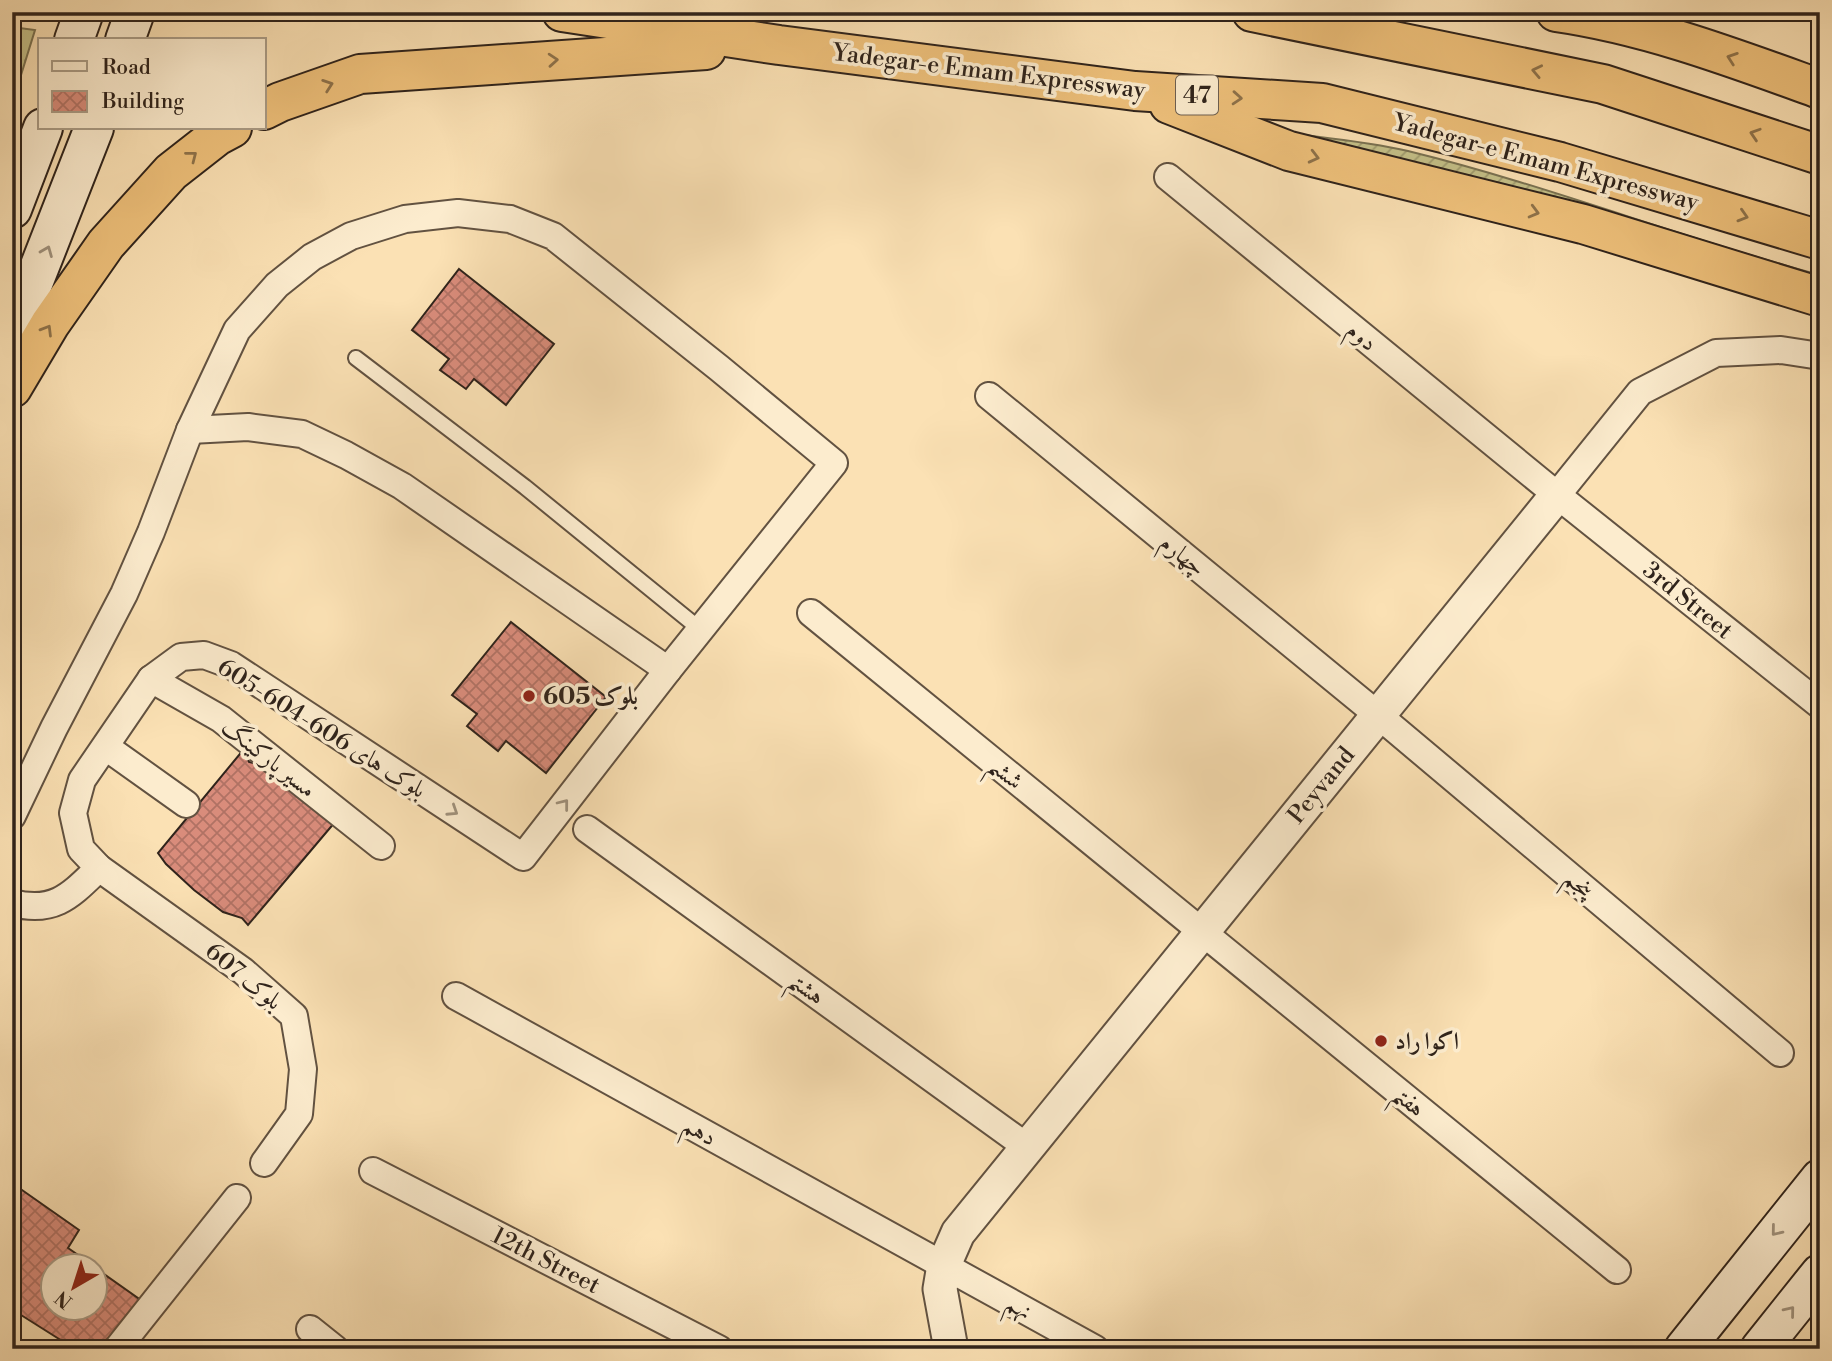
<svg xmlns="http://www.w3.org/2000/svg" width="1832" height="1361" viewBox="0 0 1832 1361" font-family="'Libre Bodoni',Amiri,serif">
<defs>
<pattern id="grass-tufts" width="24" height="20" patternUnits="userSpaceOnUse" patternTransform="scale(1.75)"><rect width="24" height="20" fill="#c5c189"/><path d="M3 7l-1-3M5 7V3M7 7l1-3M15 17l-1-3M17 17v-4M19 17l1-3" fill="none" stroke="#a09c6f"/></pattern>
<pattern id="garden-furrows" width="10" height="10" patternUnits="userSpaceOnUse" patternTransform="scale(1.75)"><rect width="10" height="10" fill="#c5c189"/><path d="M-1 1l2-2M0 10L10 0M9 11l2-2" fill="none" stroke="#a09c6f"/></pattern>
<pattern id="building-cross-hatch" width="8" height="8" patternUnits="userSpaceOnUse" patternTransform="scale(1.75)"><rect width="8" height="8" fill="#d98c7b"/><path d="M0 0l8 8M0 8l8-8" fill="none" stroke="#b07264"/></pattern>
</defs>
<rect width="100%" height="100%" fill="#fbe1b4"/>
<filter id="stains"><feTurbulence type="fractalNoise" baseFrequency=".00286" numOctaves="4"/><feColorMatrix values="0 0 0 0 .2 0 0 0 0 .09 0 0 0 0 .02 0 0 0 .5 -.17"/></filter>
<radialGradient id="worn" r=".72"><stop offset=".6" stop-color="#630" stop-opacity="0"/><stop offset="1" stop-color="#630" stop-opacity=".3"/></radialGradient>
<path fill="url(#grass-tufts)" stroke="#7a7252" stroke-width="2" d="M12 27 35 30 12 104Z"/>
<path fill="url(#garden-furrows)" stroke="#7a7252" stroke-width="2" d="M1266 130C1313 137 1362 140 1408 151 1547 185 1681 238 1820 275V287Z"/>
<g fill="url(#building-cross-hatch)" stroke="#2f231b" stroke-width="2">
<path d="M459 269 554 344 506 405 474 379 466 389 440 370 449 359 412 330Z"/>
<path d="M511 622 606 697 546 773 506 741 498 751 467 726 477 714 452 695Z"/>
<path d="M244 749 249 762 276 769 335 822 248 925 242 918 223 912 194 890 166 864 158 853Z"/>
<path d="M12 1183 79 1230 68 1248 94 1266H52V1308H94V1267L152 1308 117 1349H75L21 1315 12 1329Z"/>
</g>
<g fill="none" stroke-linecap="round" stroke-linejoin="round">
<g stroke="#625241" stroke-width="18">
<path id="service" d="M356 358 525 487 701 630"/>
</g>
<g stroke="#625241" stroke-width="30">
<g id="minor">
<path d="M1168 177 1557 495 1820 705"/>
<path d="M989 396 1378 715 1780 1053"/>
<path d="M190 430 248 427 302 434 346 455 402 486 668 670"/>
<path d="M1557 495 1640 392 1716 353 1781 350 1820 356"/>
<path d="M811 613 1617 1270"/>
<path d="M151 679 221 719 381 846"/>
<path d="M106 747 186 804"/>
<path d="M12 816 54 728 124 594 151 532 190 430 237 330 277 285 312 257 351 236 405 219 458 213 510 219 553 236 719 368 834 463 668 670 523 857 231 665 204 655 181 657 151 679 82 780 73 813 81 849 99 868 243 971 294 1016 303 1069 299 1114 264 1163"/>
<path d="M587 829 1027 1147"/>
<path d="M12 903C55 914 71 895 99 868"/>
<path d="M456 996 1095 1349"/>
<path d="M373 1171 719 1349"/>
<path d="M310 1329 335 1349"/>
<path d="M117 1349 237 1198"/>
</g>
</g>
<g stroke="#625241" stroke-width="37">
<path id="tertiary" d="M951 1349 940 1289 944 1265 958 1233 1557 495"/>
</g>
<g stroke="#2f231b" stroke-width="42">
<g id="secondary">
<path d="M74 40 84 12"/>
<path d="M125 40 135 12"/>
<path d="M12 209 43 128"/>
<path d="M12 337 94 128"/>
<path d="M1684 1349 1820 1179"/>
<path d="M1760 1349 1820 1274"/>
</g>
</g>
<g stroke="#2f231b" stroke-width="42">
<g id="trunk">
<path d="M562 12 779 45 1135 91 1322 103 1560 162 1820 240"/>
<path d="M1252 12 1603 84 1820 155"/>
<path d="M1556 12C1647 25 1734 58 1820 89"/>
<path d="M1169 104 1289 151 1583 224 1820 297"/>
<path d="M264 110 280 102 360 74 706 50"/>
<path d="M12 388 50 324 106 244 171 172 217 136 232 128"/>
</g>
</g>
<use href="#service" stroke="#fcecce" stroke-width="14"/>
<use href="#minor" stroke="#fcecce" stroke-width="26"/>
<use href="#tertiary" stroke="#fcecce" stroke-width="33"/>
<use href="#secondary" stroke="#fcecce" stroke-width="38"/>
<use href="#trunk" stroke="#eec07a" stroke-width="38"/>
</g>
<defs><path id="oneway-chevron" d="M-2-3.5L2.5 0L-2 3.5" fill="none" stroke-width="1.6" stroke-linecap="round" stroke-linejoin="round" transform="scale(1.75)"/></defs>
<g stroke="#8e724a">
<use href="#oneway-chevron" transform="translate(1732 58) rotate(-161)"/>
<use href="#oneway-chevron" transform="translate(553 60) rotate(-4)"/>
<use href="#oneway-chevron" transform="translate(1537 71) rotate(-168)"/>
<use href="#oneway-chevron" transform="translate(328 85) rotate(-19)"/>
<use href="#oneway-chevron" transform="translate(1237 98) rotate(4)"/>
<use href="#oneway-chevron" transform="translate(1755 134) rotate(-162)"/>
<use href="#oneway-chevron" transform="translate(192 156) rotate(-38)"/>
<use href="#oneway-chevron" transform="translate(1314 157) rotate(14)"/>
<use href="#oneway-chevron" transform="translate(1534 212) rotate(15)"/>
<use href="#oneway-chevron" transform="translate(1743 216) rotate(17)"/>
<use href="#oneway-chevron" transform="translate(47 330) rotate(-59)"/>
</g>
<g stroke="#a0927d">
<use href="#oneway-chevron" transform="translate(47 251) rotate(-68)"/>
<use href="#oneway-chevron" transform="translate(564 804) rotate(-52)"/>
<use href="#oneway-chevron" transform="translate(453 811) rotate(33)"/>
<use href="#oneway-chevron" transform="translate(1776 1231) rotate(129)"/>
<use href="#oneway-chevron" transform="translate(1790 1311) rotate(-51)"/>
</g>
<g fill="#8f2418" stroke="#fcecce" stroke-width="2.5">
<circle cx="529" cy="696" r="7"/>
<circle cx="1381" cy="1041" r="7"/>
</g>
<g text-anchor="middle" stroke-width="7" stroke-linejoin="round" paint-order="stroke">
<rect fill="#fcecce" stroke="#6c5f51" stroke-width="2" x="1176" y="75.5" width="42" height="39" rx="5"/>
<g font-size="23" font-weight="bold" fill="#2f231b">
<text x="1197" y="103">47</text>
</g>
<g font-size="24" fill="#2f231b" stroke="#fcecce">
<text transform="translate(989 71) rotate(7)" y="8">Yadegar-e Emam Expressway</text>
<text transform="translate(1546 162) rotate(15)" y="8">Yadegar-e Emam Expressway</text>
<text transform="translate(1362 336) rotate(39)" y="8">دوم</text>
<text transform="translate(1183 555) rotate(39)" y="8">چهارم</text>
<text transform="translate(1688 600) rotate(39)" y="8">3rd Street</text>
<text transform="translate(322 728) rotate(32)" y="8">بلوک های 606-604-605</text>
<text transform="translate(269 758) rotate(38)" y="8">مسیر پارکینگ</text>
<text transform="translate(1006 773) rotate(39)" y="8">ششم</text>
<text transform="translate(1321 785) rotate(-51)" y="8">Peyvand</text>
<text transform="translate(1579 884) rotate(40)" y="8">پنجم</text>
<text transform="translate(244 976) rotate(39)" y="8">بلوک 607</text>
<text transform="translate(807 988) rotate(36)" y="8">هشتم</text>
<text transform="translate(1409 1101) rotate(39)" y="8">هفتم</text>
<text transform="translate(700 1131) rotate(29)" y="8">دهم</text>
<text transform="translate(546 1260) rotate(27)" y="8">12th Street</text>
<text transform="translate(1019 1307) rotate(29)" y="8">نهم</text>
</g>
<g font-size="24" font-weight="bold" fill="#2f231b" stroke="#fcecce" text-anchor="start">
<text x="543" y="704">بلوک 605</text>
<text x="1395" y="1049">اکوا راد</text>
</g>
</g>
<rect width="1832" height="1361" fill="none" stroke="#fbe1b4" stroke-width="42"/>
<rect x="14" y="14" width="1804" height="1333" fill="none" stroke="#2f231b" stroke-width="3.5"/>
<rect x="21" y="21" width="1790" height="1319" fill="none" stroke="#2f231b" stroke-width="2"/>
<rect x="38" y="38" width="228" height="91" fill="#fcecce" stroke="#aa9c86" stroke-width="2"/>
<rect x="52" y="61" width="35" height="10" fill="#fcecce" stroke="#aa9c86" stroke-width="2"/>
<text x="102" y="74" font-size="21" fill="#2f231b">Road</text>
<rect x="52" y="91" width="35" height="21" fill="url(#building-cross-hatch)" stroke="#aa9c86" stroke-width="2"/>
<text x="102" y="108" font-size="21" fill="#2f231b">Building</text>
<g transform="translate(74 1287) rotate(219)"><circle r="33" fill="#fcecce" stroke="#aa9c86" stroke-width="2"/>
<path d="M0-5L12 26L0 18L-12 26Z" fill="#8f2418"/>
<text y="-10" font-size="19" font-weight="bold" text-anchor="middle" fill="#2f231b">N</text>
</g>
<rect width="100%" height="100%" filter="url(#stains)"/>
<rect width="100%" height="100%" fill="url(#worn)"/>
</svg>
